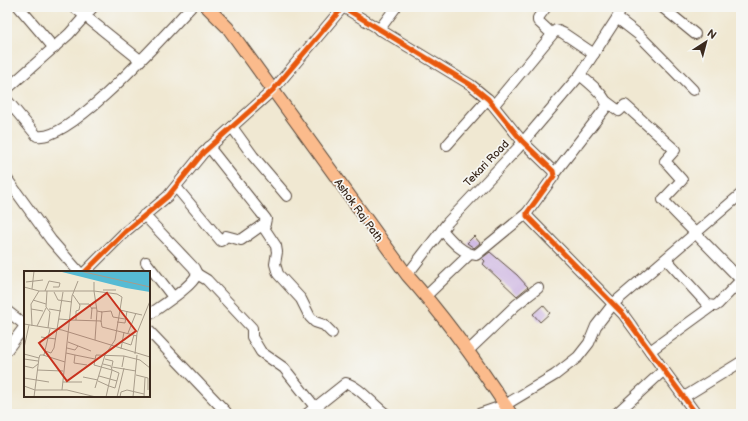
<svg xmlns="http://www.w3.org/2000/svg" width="748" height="421" viewBox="0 0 748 421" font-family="'Balsamiq Sans',sans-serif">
<rect width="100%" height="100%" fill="#f6f6f2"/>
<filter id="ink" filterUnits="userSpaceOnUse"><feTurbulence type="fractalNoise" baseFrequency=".025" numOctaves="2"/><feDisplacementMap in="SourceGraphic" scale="8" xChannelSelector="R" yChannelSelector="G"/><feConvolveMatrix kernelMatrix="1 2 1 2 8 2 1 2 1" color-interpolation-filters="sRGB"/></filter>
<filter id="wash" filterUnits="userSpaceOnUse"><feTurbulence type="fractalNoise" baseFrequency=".012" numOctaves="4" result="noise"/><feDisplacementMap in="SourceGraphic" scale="16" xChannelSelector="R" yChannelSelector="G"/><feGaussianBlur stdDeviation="0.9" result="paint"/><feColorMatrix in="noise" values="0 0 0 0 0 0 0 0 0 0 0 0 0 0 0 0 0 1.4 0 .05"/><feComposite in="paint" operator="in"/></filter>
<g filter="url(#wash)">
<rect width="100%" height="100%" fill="#f0e8d2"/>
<g id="blocks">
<g fill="#cfb8e3">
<path d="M474 236 480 243 474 248 467 243Z"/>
<path d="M490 252 517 275 528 287 517 296 483 264 485 261 482 258Z"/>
<path d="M543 305 550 313 540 322 533 314Z"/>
</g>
</g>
</g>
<g filter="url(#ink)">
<use href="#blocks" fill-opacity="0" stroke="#564639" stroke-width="1"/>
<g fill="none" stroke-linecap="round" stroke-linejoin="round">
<g stroke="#564639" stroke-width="12">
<g id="minor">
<path d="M19 7 54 48"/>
<path d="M74 7 140 60"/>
<path d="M343 7 471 85 488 99 522 141 553 171 554 176 527 213V216L623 314 696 414"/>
<path d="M546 7 538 18V21L552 34"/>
<path d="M662 7 695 34"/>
<path d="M617 18 639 35 693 90"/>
<path d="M379 30 396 7"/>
<path d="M7 89 69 34 93 7"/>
<path d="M7 100 37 136C70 143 166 33 191 7"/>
<path d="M607 102 619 111 625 105 675 150 665 161 682 180 663 200 741 280"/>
<path d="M494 105 556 30 563 33 594 54"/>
<path d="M232 127 253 156 287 196"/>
<path d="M447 145 488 99"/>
<path d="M209 147 266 219 264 228 276 246 277 252 275 264 278 274 301 299 310 317 315 322 324 325 332 333"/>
<path d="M554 174 607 106C606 95 589 83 580 75"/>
<path d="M7 179 51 240 79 272"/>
<path d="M176 187 221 241 226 236 241 240 265 223"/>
<path d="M144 215 194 268 197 274C192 287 161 306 149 315"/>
<path d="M442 230C450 239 462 254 476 255L527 213"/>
<path d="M666 259 708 305 715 306 718 304 741 280"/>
<path d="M146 262 173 297"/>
<path d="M85 272 125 232 168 196 203 153 273 90 343 7"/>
<path d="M197 274 207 280 252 328V337L261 352 284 368 315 407"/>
<path d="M407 275 448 222 517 149 580 75 617 18 622 7"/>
<path d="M426 296 470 254"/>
<path d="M7 311 25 325"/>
<path d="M149 331 226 412"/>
<path d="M7 350 25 326"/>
<path d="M468 351 516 305 538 288"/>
<path d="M650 351 712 306"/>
<path d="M684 397 741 362"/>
<path d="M307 414 346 383C359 386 374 406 386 414"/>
<path d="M479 414 505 405 555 375 578 357 589 343 596 326 614 303 741 194"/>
<path d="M616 414 664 370"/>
</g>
</g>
<g stroke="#564639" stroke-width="14">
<path id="major" d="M207 7 228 28 407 275C446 318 479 365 511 414"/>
</g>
<use href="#minor" stroke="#fff" stroke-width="10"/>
<use href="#major" stroke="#fbbb8c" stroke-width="12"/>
<g stroke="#f6f6f2" stroke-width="8">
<g id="cycleway">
<path d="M343 7 471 85 488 99 522 141 553 171 554 176 527 213V216L623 314 696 414"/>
<path d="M85 272 125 232 168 196 203 153 273 90 343 7"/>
</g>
</g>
<use href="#cycleway" stroke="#e8590c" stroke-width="5"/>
</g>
</g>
<g text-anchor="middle" stroke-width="3.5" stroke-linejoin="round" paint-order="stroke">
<g font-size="11" fill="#3b2a1e" stroke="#f6f6f2">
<text transform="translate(486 163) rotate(-46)" y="4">Tekari Road</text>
<text transform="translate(359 210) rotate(54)" y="4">Ashok Raj Path</text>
</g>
</g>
<g transform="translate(24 271)">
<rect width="126" height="126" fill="#f0e8d2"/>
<path d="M34 0H126V21L102 17Z" fill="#56bbd4"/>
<path fill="none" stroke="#a89c8a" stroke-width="1" d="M56 0 126 16M2 11 19 9M70 11V20L93 23 98 26 96 39M0 16 15 20 7 33 8 55M8 18 10 0M79 19H92M15 20H70L73 40 71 69M21 20 25 10 36 12 35 16H29M23 20 22 36 26 41 24 57M30 21 34 29 48 31M49 24 56 34 55 39 52 40V49M9 29 22 33M55 33H65L68 38M7 38 19 40M25 38 37 40M73 40 78 41 77 51M77 41 87 40 89 46 101 48M35 48 47 49M67 48 68 37H73M47 49 77 50 78 56 113 65M93 51 101 52 103 40M0 53 38 59 126 86M13 55 22 37M104 62 112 42M17 66 32 68M44 71 67 80M98 71 107 74 110 64M0 77 5 54M43 77 51 79 54 75M97 78 100 61M21 80 27 82 30 77 39 21M42 82 51 84 50 92 63 94M0 83 15 87M111 83 113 62 126 30M19 84 41 91M51 84 71 88M100 85 116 89 126 97M0 88 14 90M81 88 89 90 88 95M79 93 87 95 88 99 95 102 91 117 85 115M0 95 9 97 14 93M88 96 112 100M13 99 39 100M112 104 124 107V119M75 105 93 110M59 106 74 109M0 107 25 111M74 110 85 115M39 111H58M0 115 11 119H43L72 126M71 117 81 84 91 69 96 39 118 44M38 119 48 25 54 10M10 126 15 87 16 84H20L26 58M82 126 88 99 70 94 72 84 100 85 98 96M93 126 100 97M96 126 97 121 103 119 120 123M109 126 113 84M120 126 121 107"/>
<path fill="#c8321e" fill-opacity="0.15" stroke="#c8321e" stroke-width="2" d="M83 22 112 60 43 110 15 72Z"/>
<rect width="126" height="126" fill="none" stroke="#3b2a1e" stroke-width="2"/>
</g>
<rect width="748" height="421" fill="none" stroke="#f6f6f2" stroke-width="24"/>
<g transform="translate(706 42) rotate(36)" stroke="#f6f6f2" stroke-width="3" paint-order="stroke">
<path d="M0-3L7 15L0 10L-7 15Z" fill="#3b2a1e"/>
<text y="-6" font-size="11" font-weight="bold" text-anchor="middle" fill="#3b2a1e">N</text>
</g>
</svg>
